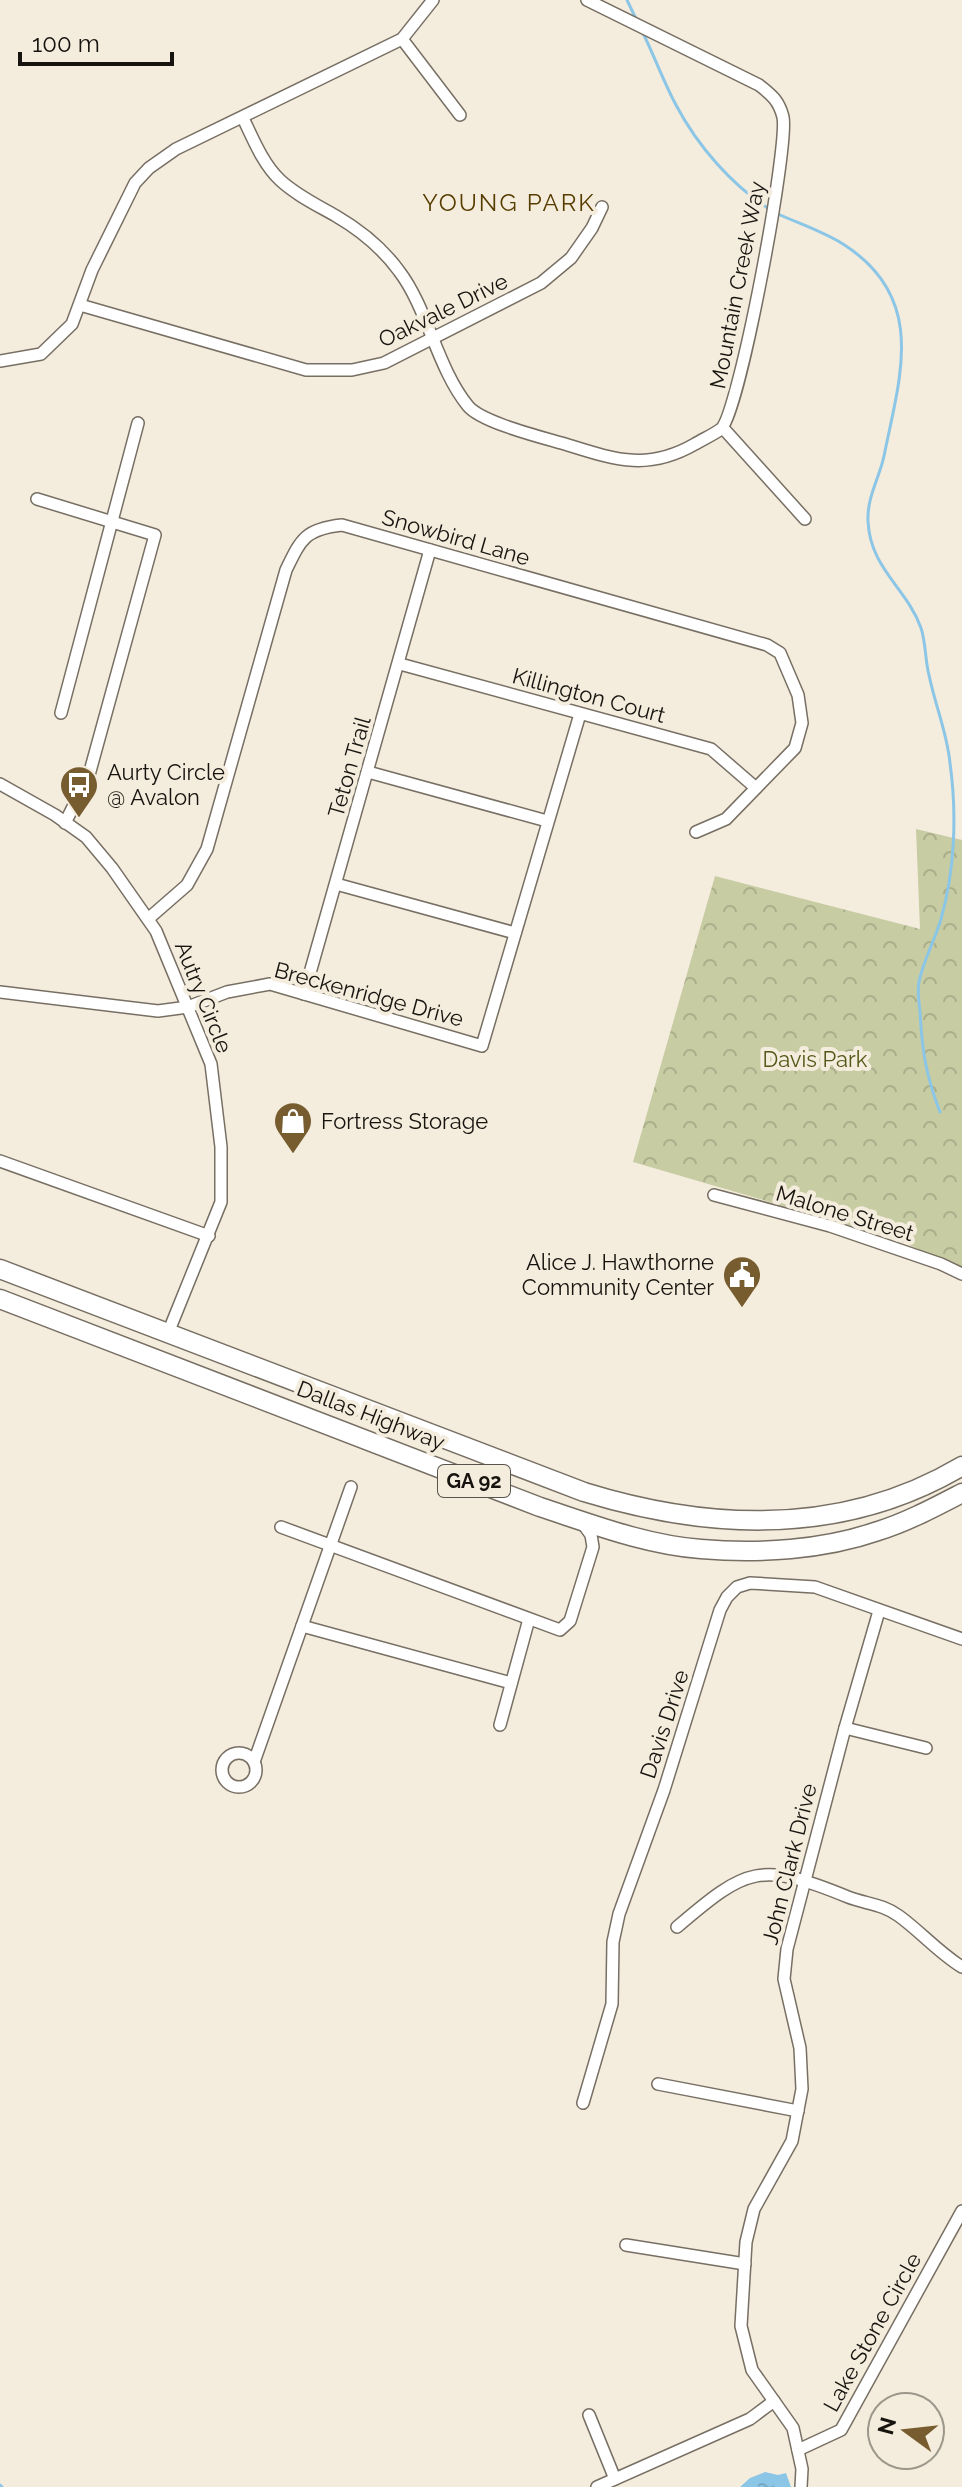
<svg xmlns="http://www.w3.org/2000/svg" width="962" height="2487" viewBox="0 0 962 2487" font-family="Raleway,sans-serif">
<defs>
<pattern id="forest-crowns" width="20" height="18" patternUnits="userSpaceOnUse" patternTransform="scale(2)"><rect width="20" height="18" fill="#c7cca3"/><path d="M2 6a3 3 0 1 1 6 0M12 15a3 3 0 1 1 6 0" fill="none" stroke="#aaae8b"/></pattern>
<pattern id="water-ripples" width="26" height="14" patternUnits="userSpaceOnUse" patternTransform="scale(2)"><rect width="26" height="14" fill="#8bc6e6"/><path d="M2 4q2-2 4 0t4 0M15 11q2-2 4 0t4 0" fill="none" stroke="#77a9c4"/></pattern>
</defs>
<rect width="100%" height="100%" fill="#f4ecdd"/>
<path fill="url(#forest-crowns)" d="M916 829 962 840V1269L896 1239 633 1162 715 876 920 929Z"/>
<path fill="url(#water-ripples)" d="M765 2472 778 2475 786 2473 791 2487H740L750 2478Z"/>
<g fill="none" stroke-linecap="round" stroke-linejoin="round">
<g stroke="#8bc6e6" stroke-width="3">
<path d="M627 0 637 21"/>
<path d="M642 31C654 55 663 81 676 105 697 145 732 186 771 210"/>
<path d="M778 214C800 224 822 231 843 244 928 298 900 376 884 456 879 479 867 497 868 521 870 569 907 588 921 628 926 643 925 660 929 675 935 705 947 732 950 763 957 814 955 870 941 919 935 940 923 961 919 982 917 992 919 1001 920 1012 922 1050 926 1076 940 1112"/>
<path d="M0 2485 2 2487"/>
</g>
<g stroke="#776f63" stroke-width="14">
<g id="street">
<path d="M402 39 460 115"/>
<path d="M243 118C253 139 263 164 280 180 296 195 317 205 336 216 360 230 383 249 399 271 428 309 437 368 468 406 482 423 545 438 568 445 616 460 648 471 695 444 703 439 713 435 721 429 739 413 789 147 783 117 779 101 772 95 759 85L587 0"/>
<path d="M80 305 306 370H352L384 363 541 283 571 258 592 228 602 207"/>
<path d="M0 361 41 354 72 324 92 270 135 183 149 168 176 149 402 39 433 0"/>
<path d="M723 428 805 519"/>
<path d="M37 499 155 535 89 775 65 823"/>
<path d="M400 664 711 749 756 788"/>
<path d="M61 713 138 423"/>
<path d="M368 772 547 821"/>
<path d="M0 784 55 815 86 837 112 868 156 931 211 1064 221 1147V1202L168 1333"/>
<path d="M336 884 515 933"/>
<path d="M148 919 187 885 207 849 286 570C301 539 305 529 342 525L767 645 780 653 798 695 802 723 795 748 726 819 696 832"/>
<path d="M0 992 158 1011 188 1007 227 992 270 984 482 1046 580 714"/>
<path d="M304 994 430 550"/>
<path d="M0 1161 209 1236"/>
<path d="M714 1195 830 1226 941 1264 962 1274"/>
<path d="M281 1527 560 1630 570 1621 593 1547 591 1535 583 1524"/>
<path d="M302 1626 511 1683"/>
<path d="M500 1725 529 1619"/>
<path d="M845 1728 926 1748"/>
<circle cx="239" cy="1770" r="17"/>
<path d="M254 1762 351 1487"/>
<path d="M677 1927C747 1867 760 1861 848 1897 866 1904 883 1904 899 1916 921 1932 939 1953 962 1967"/>
<path d="M658 2084 798 2111"/>
<path d="M583 2103 612 2004 613 1942 619 1914 664 1790 720 1610 727 1597 737 1587 750 1583 815 1587 962 1639"/>
<path d="M626 2245 745 2264"/>
<path d="M589 2415 615 2479"/>
<path d="M798 2450 841 2430 962 2211"/>
<path d="M597 2487 750 2419 774 2401"/>
<path d="M801 2487 802 2469 793 2428 752 2370 741 2326 746 2242 754 2209 792 2141 802 2089 800 2048 784 1979 787 1949 845 1728 879 1611"/>
</g>
</g>
<g stroke="#776f63" stroke-width="21">
<g id="primary">
<path d="M0 1269 584 1492C711 1531 844 1536 962 1466"/>
<path d="M0 1299 540 1507C592 1524 646 1545 701 1549 759 1554 823 1550 878 1531 907 1522 935 1507 962 1493"/>
</g>
</g>
<use href="#street" stroke="#fff" stroke-width="11"/>
<use href="#primary" stroke="#fff" stroke-width="18"/>
</g>
<defs>
<g id="bus-pin" transform="scale(2)"><path d="M0 17L-7.5 6A9.5 9.5 0 1 1 7.5 6Z" fill="#765c2e" stroke="#f4ecdd"/><path d="M-5-6H5V4H4V6H2V4H-2V6H-4V4H-5ZM-3.5-4V0h7V-4ZM-3.5 1.2v1.5H-2V1.2ZM2 1.2v1.5H3.5V1.2Z" fill="#fff"/></g>
<g id="shop-pin" transform="scale(2)"><path d="M0 17L-7.5 6A9.5 9.5 0 1 1 7.5 6Z" fill="#765c2e" stroke="#f4ecdd"/><path d="M-5-2.5h2.3a2.7 3.5 0 0 1 5.4 0H5L5.5 6h-11ZM-1.5-2.5h3a1.5 2.3 0 0 0-3 0Z" fill="#fff"/></g>
<g id="civic-pin" transform="scale(2)"><path d="M0 17L-7.5 6A9.5 9.5 0 1 1 7.5 6Z" fill="#765c2e" stroke="#f4ecdd"/><path d="M-.6-6.5H3V-4.5H.6V-3L4-1V1h2V6H-6V1h2V-1L-.6-3ZM-1.2 2.5V6h2.4V2.5Z" fill="#fff"/></g>
</defs>
<g fill-rule="evenodd">
<use href="#bus-pin" x="79" y="785"/>
<use href="#shop-pin" x="293" y="1121"/>
<use href="#civic-pin" x="742" y="1275"/>
</g>
<g text-anchor="middle" stroke-width="8" stroke-linejoin="round" paint-order="stroke">
<rect fill="#f4ecdd" stroke="#59554d" stroke-width="2" x="438" y="1465" width="72" height="32" rx="6"/>
<g font-size="20" font-weight="bold" fill="#17140f">
<text x="474" y="1488">GA 92</text>
</g>
<g font-size="22" fill="#17140f" stroke="#f4ecdd">
<text transform="translate(737 285) rotate(-79)" y="8">Mountain Creek Way</text>
<text transform="translate(443 310) rotate(-26)" y="8">Oakvale Drive</text>
<text transform="translate(456 537) rotate(16)" y="8">Snowbird Lane</text>
<text transform="translate(589 695) rotate(15)" y="8">Killington Court</text>
<text transform="translate(349 767) rotate(-74)" y="8">Teton Trail</text>
<text transform="translate(369 994) rotate(15)" y="8">Breckenridge Drive</text>
<text transform="translate(204 997) rotate(68)" y="8">Autry Circle</text>
<text transform="translate(845 1213) rotate(17)" y="8">Malone Street</text>
<text transform="translate(371 1415) rotate(21)" y="8">Dallas Highway</text>
<text transform="translate(664 1724) rotate(-72)" y="8">Davis Drive</text>
<text transform="translate(789 1864) rotate(-76)" y="8">John Clark Drive</text>
<text transform="translate(872 2332) rotate(-61)" y="8">Lake Stone Circle</text>
</g>
<g font-size="22" fill="#17140f" stroke="#f4ecdd" text-anchor="start">
<text x="107" y="780">Aurty Circle<tspan x="107" dy="25">@ Avalon</tspan></text>
<text x="321" y="1129">Fortress Storage</text>
<text x="714" y="1270" text-anchor="end">Alice J. Hawthorne<tspan x="714" dy="25">Community Center</tspan></text>
</g>
<g font-size="22" fill="#545718" stroke="#f4ecdd">
<text x="815" y="1067">Davis Park</text>
</g>
<g font-size="24" letter-spacing="2" fill="#573c00" stroke="#f4ecdd">
<text x="509" y="211">YOUNG PARK</text>
</g>
</g>
<g transform="translate(906 2431) rotate(285)"><circle r="38" fill="#f4ecdd" stroke="#9c968b" stroke-width="2"/>
<path d="M0-6L14 30L0 20L-14 30Z" fill="#765c2e"/>
<text y="-12" font-size="22" font-weight="bold" text-anchor="middle" fill="#17140f">N</text>
</g>
<path d="M20 52v12h152v-12" fill="none" stroke="#17140f" stroke-width="4"/>
<text x="32" y="52" font-size="24" fill="#17140f" stroke="#f4ecdd" stroke-width="6" paint-order="stroke">100 m</text>
</svg>
